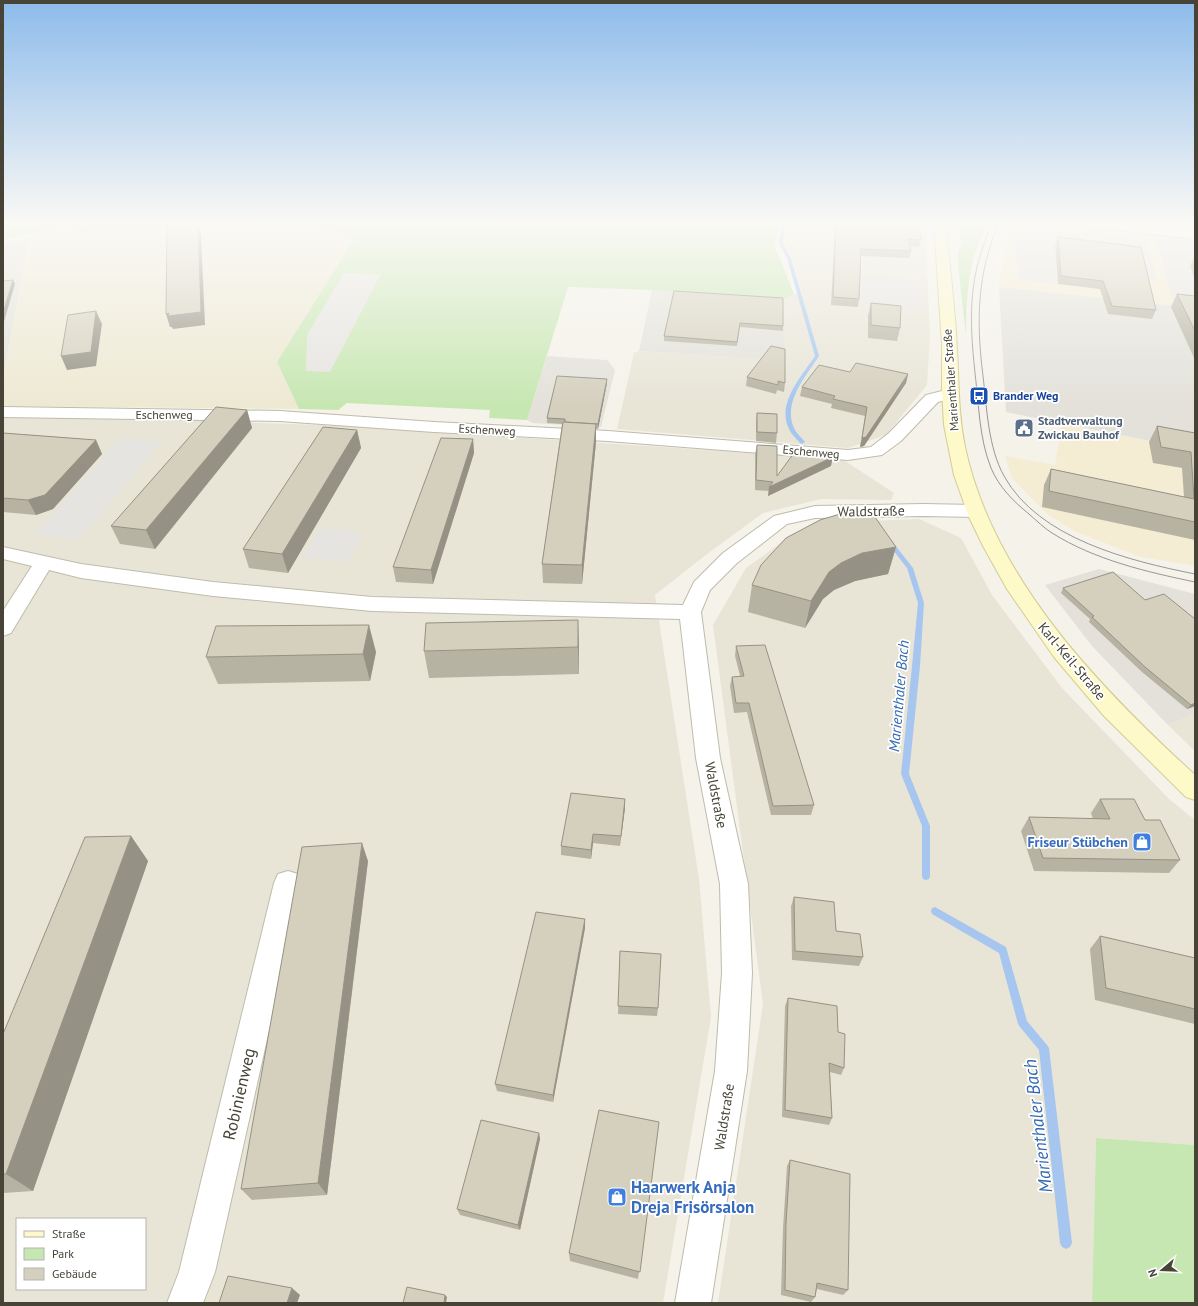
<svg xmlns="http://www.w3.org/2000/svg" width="1198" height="1306" viewBox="0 0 1198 1306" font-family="'PT Sans',sans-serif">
<rect width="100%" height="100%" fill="#f4f2e9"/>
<g fill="#e8e5d7" fill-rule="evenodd">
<path d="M789 222H925L930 335 927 385 886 435 848 448 617 429 634 353 639 351 785 361 784 299 794 294H802L792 256 784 241Z"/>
<path d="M59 416 347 426 842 459 894 493 891 500 821 499 763 513 707 554 655 595 699 879 711 1017 663 1303H3V417ZM17 1219H145V1289H17Z"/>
<path d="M919 519 961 538 992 595 1062 688 1169 799 1195 820V1145L1096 1138 1092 1303H718L763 1004 713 625 746 568 782 542 842 522Z"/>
<path d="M1195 714V751L1168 725Z"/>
</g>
<g fill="#f5ecd4">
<path d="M1016 222H1040L1143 232 1195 239V308L999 287 1006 242Z"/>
<path d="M1112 222H1195V232Z"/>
<path d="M1062 424 1195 450V566L1138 556 1074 531 1046 513 1012 478 1005 456 1055 465Z"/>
</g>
<g fill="#e3e1da">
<path d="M30 239 3 376V242Z"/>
<path d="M999 287 1195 308V450L1006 412Z"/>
<path d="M652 290 784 299 785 361 639 351Z"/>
<path d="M547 356 607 360 615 370 601 427 533 423 527 420Z"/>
<path d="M1099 569 1195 594V714L1168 725 1092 646 1045 585Z"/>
</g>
<path fill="#ede9d3" d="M104 222H369L277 362 299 409 3 406V376L32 233 76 223Z"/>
<g fill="#c7e7b2">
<path d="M3 222H193L190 225 78 232 76 223 3 239Z"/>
<path d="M306 222H778L775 247 794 294 784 299 652 290 568 287 527 420 489 418 490 410 347 403 338 410 299 409 277 362 355 238Z"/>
<path d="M960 222H987C982 235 976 247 973 260 967 285 966 310 966 335L958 265V255L961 243Z"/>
<path d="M1096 1138 1195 1145V1303H1092Z"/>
</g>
<g fill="#e5e4e0">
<path d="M1014 225 1144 236 1157 281 1143 279 1137 255 1055 245 1057 284 1018 279Z"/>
<path d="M1154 235 1195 240V304L1173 301Z"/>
<path d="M344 273 381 274 330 372 306 371 307 335Z"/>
<path d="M862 276 918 281 924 312 862 305Z"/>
<path d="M119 439 162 440 81 539 35 535Z"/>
<path d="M320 528 363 533 347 562 303 557Z"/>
</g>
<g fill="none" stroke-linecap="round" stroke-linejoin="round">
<g fill="#a6c6ef" fill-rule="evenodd">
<path d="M782 222H786L783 243 791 258 819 356C806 376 781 404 795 430 797 434 802 438 805 442L802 444 800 443C797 439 793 436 790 431 775 405 801 377 815 356L787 258 779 243Z"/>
<path d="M889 539 891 540 913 568 924 603 920 666 909 774 930 826V876L929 879 926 880 923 879 922 876V826L901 774 912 666 918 603 907 568 886 541Z"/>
<path d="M935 907 1006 947 1027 1021 1047 1045 1049 1048 1072 1243 1070 1247 1066 1249 1062 1247 1060 1243 1039 1050 1020 1027 1018 1024 999 953 932 914 931 911 932 908Z"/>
</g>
<g stroke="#bfbcab" stroke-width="2">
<g id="street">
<path d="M1076 222H1114L1195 231V239L1082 226 1078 225Z"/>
<path d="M950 389 956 391 958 394 956 397 938 402 901 441 882 455 848 460 608 441 434 432 280 421 3 417V407L280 411 434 422 608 431 848 450 871 447 889 433 926 395Z"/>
<path d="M923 504 976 505 983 507 985 511 983 515 976 517 923 516 815 518 787 524 737 563 710 590 701 612 720 758 748 884 752 973 747 1071 711 1303H675L715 1071 722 973 720 884 696 758 680 619 372 611 213 596 81 578 49 570 11 633 3 636V611L32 566 3 559V547L81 564 213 582 372 597 683 605 694 582 723 553 774 516 815 506Z"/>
<path d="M288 871 298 874 302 883 215 1272 203 1303H167L179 1272 274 883 278 874Z"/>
</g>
</g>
<g stroke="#d3cc99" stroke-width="2">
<path id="secondary" d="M934 222H946C949 264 955 306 957 349 959 383 958 412 965 447 993 578 1099 687 1195 775V800L1186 797 1104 716 1054 657 1007 589 983 546 969 517 954 475 944 425 942 390V345Z"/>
</g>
<use href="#street" fill="#fff" fill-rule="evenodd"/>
<use href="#secondary" fill="#fef9c9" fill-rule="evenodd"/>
<g stroke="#979797" stroke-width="1">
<path d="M993 222C968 275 969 316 975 373 979 405 979 438 991 468 999 487 1013 501 1029 514 1037 521 1044 528 1052 533 1095 560 1147 572 1195 582"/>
<path d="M999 222C977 274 976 320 983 376 987 409 988 447 1004 476 1039 539 1130 561 1195 574"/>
</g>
</g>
<g fill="#b7b3a3">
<path d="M836 222H918L921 240 919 247 910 246 911 251 909 258 861 256 859 299 858 307 831 305 835 228Z"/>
<path d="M1058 237 1156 310 1152 319 1108 314 1100 289 1058 284 1055 245Z"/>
<path d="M1195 256V280L1190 266Z"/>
<path d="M674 291 783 326V331L740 327 737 346 664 341V336Z"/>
<path d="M1177 294 1195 296V360L1171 307Z"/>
<path d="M871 303 900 328 897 341 868 338V316Z"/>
<path d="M771 346 785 383 784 392 777 390 776 394 746 386 747 377Z"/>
<path d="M850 372 908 374 906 383 864 446 860 447 865 416 831 408 832 404 800 396 802 387Z"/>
<path d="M607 379V383L598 429H596V442L582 584 543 583 542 564 562 424 547 423V418Z"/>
<path d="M247 410 252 428 155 549 120 544 111 526Z"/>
<path d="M757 413 777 433 776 443 756 441V422Z"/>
<path d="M1157 426 1195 433V540L1042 507 1044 485 1051 469 1184 497 1182 468 1153 463 1149 442Z"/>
<path d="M357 430 361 448 288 573 249 568 243 549Z"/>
<path d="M3 433 96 440 102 454 53 509 36 515 3 512Z"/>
<path d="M473 439 474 453 433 584 396 582 393 567Z"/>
<path d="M757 445 777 476 831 466 768 496 769 491 755 490V454Z"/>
<path d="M896 547 888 574 855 581 834 590 823 599 805 628 748 612 752 585Z"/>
<path d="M1063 588 1195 706 1187 709 1142 672 1089 622 1090 619 1061 593Z"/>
<path d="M736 646 814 805 811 815H771L747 712 734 713 730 686 732 677 740 676 735 656Z"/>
<path d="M579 647V674L429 678 424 651Z"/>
<path d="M376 652 370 681 218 684 206 657Z"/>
<path d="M625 799V808L620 846 593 843 591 859 561 855V846Z"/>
<path d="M1100 799 1145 820 1180 860 1169 873 1034 871 1021 831 1029 817 1093 819 1091 813Z"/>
<path d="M131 836 148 861 33 1191 3 1193V1034Z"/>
<path d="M368 861 327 1195 252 1200 241 1189Z"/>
<path d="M794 897 836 931 863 957 859 966 792 960 791 906Z"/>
<path d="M585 919V928L553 1102 497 1091 495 1084Z"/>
<path d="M1100 936 1195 958V1024L1095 1000 1090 949Z"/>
<path d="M620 951 658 1008 657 1016 618 1014Z"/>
<path d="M788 998 838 1032 844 1068 841 1075 830 1072 832 1118 829 1125 782 1117 785 1006Z"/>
<path d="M659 1122 638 1279 570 1261 569 1253Z"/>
<path d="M539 1133 540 1139 520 1230 460 1215 457 1209Z"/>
<path d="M790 1160 848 1290 843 1295 817 1289 815 1297 811 1302 781 1295 783 1228 787 1166Z"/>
</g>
<g fill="#959285">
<path d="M198 223 201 235 205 325 173 329 172 327H170L166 314Z"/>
<path d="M13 280 15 284 3 325V313Z"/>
<path d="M96 311 102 324 96 366 67 370 61 356Z"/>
<path d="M908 374 906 383 864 446 860 447 862 438Z"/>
<path d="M607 379V383L598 429V424Z"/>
<path d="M247 410 252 428 155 549 146 530Z"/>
<path d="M596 424V442L582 584V565Z"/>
<path d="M357 430 361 448 288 573 282 554Z"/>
<path d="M473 439 474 453 433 584 431 570Z"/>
<path d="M96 440 102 454 53 509 36 515 28 500Z"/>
<path d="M833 457 831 466 768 496 769 487Z"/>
<path d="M896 547 888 574 855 581 834 590 823 599 805 628 811 601 829 572 841 563 862 553Z"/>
<path d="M578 620 579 647V674L578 647Z"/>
<path d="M369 625 376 652 370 681 363 654Z"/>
<path d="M1195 703V706L1187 709 1191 705Z"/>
<path d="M625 799V808L620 846 621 836Z"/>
<path d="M593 834V843L591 859V850Z"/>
<path d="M131 836 148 861 33 1191 6 1174Z"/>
<path d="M362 843 368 861 327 1195 318 1183Z"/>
<path d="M585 919V928L553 1102V1095Z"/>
<path d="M539 1133 540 1139 520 1230 518 1225Z"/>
<path d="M292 1288 300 1295 297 1303H287Z"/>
<path d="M445 1295 447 1297 446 1303H444Z"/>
</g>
<g fill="#d5d0be" stroke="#959285">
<path d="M836 222 867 223V222H918L921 240 908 239 911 251 861 249 859 299 833 297Z"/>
<path d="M198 223 201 312 168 316 169 313 166 314 167 226Z"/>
<path d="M1058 237 1141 247 1156 310 1112 306 1103 281 1061 276Z"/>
<path d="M13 280 3 313V281Z"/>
<path d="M674 291 783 298V326L740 323 737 342 664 336Z"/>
<path d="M1177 294 1195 296V331Z"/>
<path d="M871 303 901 306 900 328 871 325Z"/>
<path d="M96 311 91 352 61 356 68 315Z"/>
<path d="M771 346 785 349V383L778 381V385L747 377Z"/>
<path d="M856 363 908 374 866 437 862 438 867 407 833 399 835 396 802 387 819 365 850 372Z"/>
<path d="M557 376 607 379 598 424 565 422V419L547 418Z"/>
<path d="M216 407 247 410 146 530 111 526Z"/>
<path d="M757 413 777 414V433L757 432Z"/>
<path d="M563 422 596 424 582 565 542 564Z"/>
<path d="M1157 426 1195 433V522L1049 491 1051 469 1194 499 1191 452 1161 447Z"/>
<path d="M323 427 357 430 282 554 243 549Z"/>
<path d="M3 433 96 440 45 495 28 500 3 498Z"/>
<path d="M441 438 473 439 431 570 393 567Z"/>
<path d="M757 445 777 446V476L794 453 833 457 769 487 773 482 756 480Z"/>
<path d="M870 510 896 547 862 553 841 563 829 572 811 601 752 585 761 565 786 538 820 520 840 514Z"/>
<path d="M1113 572 1145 600 1164 594 1195 619V703L1191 705 1145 667 1092 617 1094 616 1063 588Z"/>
<path d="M578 620V647L424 651 426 623Z"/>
<path d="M369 625 363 654 206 657 216 626Z"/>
<path d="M765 645 814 805 773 806 749 703H736L732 677 744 676 736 646Z"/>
<path d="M571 793 625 799 621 836 593 834 591 850 561 846Z"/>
<path d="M1100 799H1134L1145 820H1160L1180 860 1043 858 1029 817 1110 819Z"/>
<path d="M131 836 6 1174H3V1034L85 837Z"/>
<path d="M362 843 318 1183 241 1189 302 847Z"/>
<path d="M794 897 834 902 836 931 860 934 863 957 795 951Z"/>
<path d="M536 912 585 919 553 1095 495 1084Z"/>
<path d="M1100 936 1195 958V1009L1106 988Z"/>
<path d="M620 951 661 954 658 1008 618 1006Z"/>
<path d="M788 998 837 1006 838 1032 845 1034 844 1068 829 1063 832 1118 785 1110Z"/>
<path d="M599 1110 659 1122 640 1272 569 1253Z"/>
<path d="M481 1120 539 1133 518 1225 457 1209Z"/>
<path d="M790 1160 850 1174 848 1290 817 1283 815 1297 785 1290 786 1223Z"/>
<path d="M228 1276 292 1288 287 1303H219Z"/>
<path d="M407 1287 445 1295 444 1303H403Z"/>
</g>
<linearGradient id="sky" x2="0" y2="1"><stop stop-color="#8dbbeb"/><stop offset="0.55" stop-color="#faf9f5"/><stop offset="1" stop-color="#faf9f5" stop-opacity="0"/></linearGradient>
<rect width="1198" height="405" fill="url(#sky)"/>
<defs>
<g id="bus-square" transform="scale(1)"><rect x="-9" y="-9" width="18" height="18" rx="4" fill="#1a4fb4" stroke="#fff"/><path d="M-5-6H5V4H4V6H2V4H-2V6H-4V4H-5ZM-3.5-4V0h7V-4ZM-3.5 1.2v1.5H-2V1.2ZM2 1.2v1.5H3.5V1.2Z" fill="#fff"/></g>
<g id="civic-square" transform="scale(1)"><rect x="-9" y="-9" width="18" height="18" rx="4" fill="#5c6f8a" stroke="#fff"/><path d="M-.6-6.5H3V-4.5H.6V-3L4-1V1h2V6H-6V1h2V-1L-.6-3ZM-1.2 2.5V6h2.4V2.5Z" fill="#fff"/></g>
<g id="shop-square" transform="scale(1)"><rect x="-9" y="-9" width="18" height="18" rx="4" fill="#3f7fe0" stroke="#fff"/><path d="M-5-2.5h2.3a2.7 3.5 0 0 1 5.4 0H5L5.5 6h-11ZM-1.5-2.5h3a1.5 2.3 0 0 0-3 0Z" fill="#fff"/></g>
</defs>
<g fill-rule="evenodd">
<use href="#bus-square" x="979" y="396"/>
<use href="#civic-square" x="1024" y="428"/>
<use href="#shop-square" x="1142" y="842"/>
<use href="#shop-square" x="617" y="1197"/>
</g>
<g text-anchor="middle" stroke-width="3.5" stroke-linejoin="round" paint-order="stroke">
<g font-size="12" fill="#474437" stroke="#fff">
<text transform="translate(951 380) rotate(-94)" y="4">Marienthaler Straße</text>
<text x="164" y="419">Eschenweg</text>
<text transform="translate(487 430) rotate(3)" y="4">Eschenweg</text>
<text transform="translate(811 452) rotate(5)" y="4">Eschenweg</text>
</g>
<g font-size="12" font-weight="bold" fill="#164399" stroke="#fff" text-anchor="start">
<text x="993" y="400">Brander Weg</text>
</g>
<g font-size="12" font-weight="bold" fill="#4e5e75" stroke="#fff" text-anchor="start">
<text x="1038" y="425">Stadtverwaltung<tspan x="1038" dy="14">Zwickau Bauhof</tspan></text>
</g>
<g font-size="14" fill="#474437" stroke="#fff">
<text transform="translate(871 511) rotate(-1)" y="5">Waldstraße</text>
<text transform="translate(1072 661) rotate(50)" y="5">Karl-Keil-Straße</text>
<text transform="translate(716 795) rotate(79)" y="5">Waldstraße</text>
<text transform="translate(724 1117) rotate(-81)" y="5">Waldstraße</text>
</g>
<g font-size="14" font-weight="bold" fill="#366cbe" stroke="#fff" text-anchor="end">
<text x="1128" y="847">Friseur Stübchen</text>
</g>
<g font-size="15" font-style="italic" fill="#3168b2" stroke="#fff">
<text transform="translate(899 696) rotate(-85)" y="5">Marienthaler Bach</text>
</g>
<g font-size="17" fill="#474437" stroke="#fff">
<text transform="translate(239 1094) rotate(-77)" y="6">Robinienweg</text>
</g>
<g font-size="17" font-weight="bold" fill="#366cbe" stroke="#fff" text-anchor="start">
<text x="631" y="1193">Haarwerk Anja<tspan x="631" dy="20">Dreja Frisörsalon</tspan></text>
</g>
<g font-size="18" font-style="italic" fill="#3168b2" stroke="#fff">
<text transform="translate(1038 1126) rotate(-97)" y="6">Marienthaler Bach</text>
</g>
</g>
<rect width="1198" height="1306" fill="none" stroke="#474437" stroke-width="8"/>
<rect x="16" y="1218" width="130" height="72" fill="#ffffff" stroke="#b5b4af"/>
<rect x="24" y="1231" width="20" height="6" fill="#fef9c9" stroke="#b5b4af"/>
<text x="52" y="1238" font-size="12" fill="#474437">Straße</text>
<rect x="24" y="1248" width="20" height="12" fill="#c7e7b2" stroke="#b5b4af"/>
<text x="52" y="1258" font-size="12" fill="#474437">Park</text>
<rect x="24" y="1268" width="20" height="12" fill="#d5d0be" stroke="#b5b4af"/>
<text x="52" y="1278" font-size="12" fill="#474437">Gebäude</text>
<g transform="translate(1162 1270) rotate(251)" stroke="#ffffff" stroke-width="3" paint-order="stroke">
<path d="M0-3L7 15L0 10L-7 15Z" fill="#474437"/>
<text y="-6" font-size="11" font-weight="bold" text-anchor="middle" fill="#474437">N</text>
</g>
</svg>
